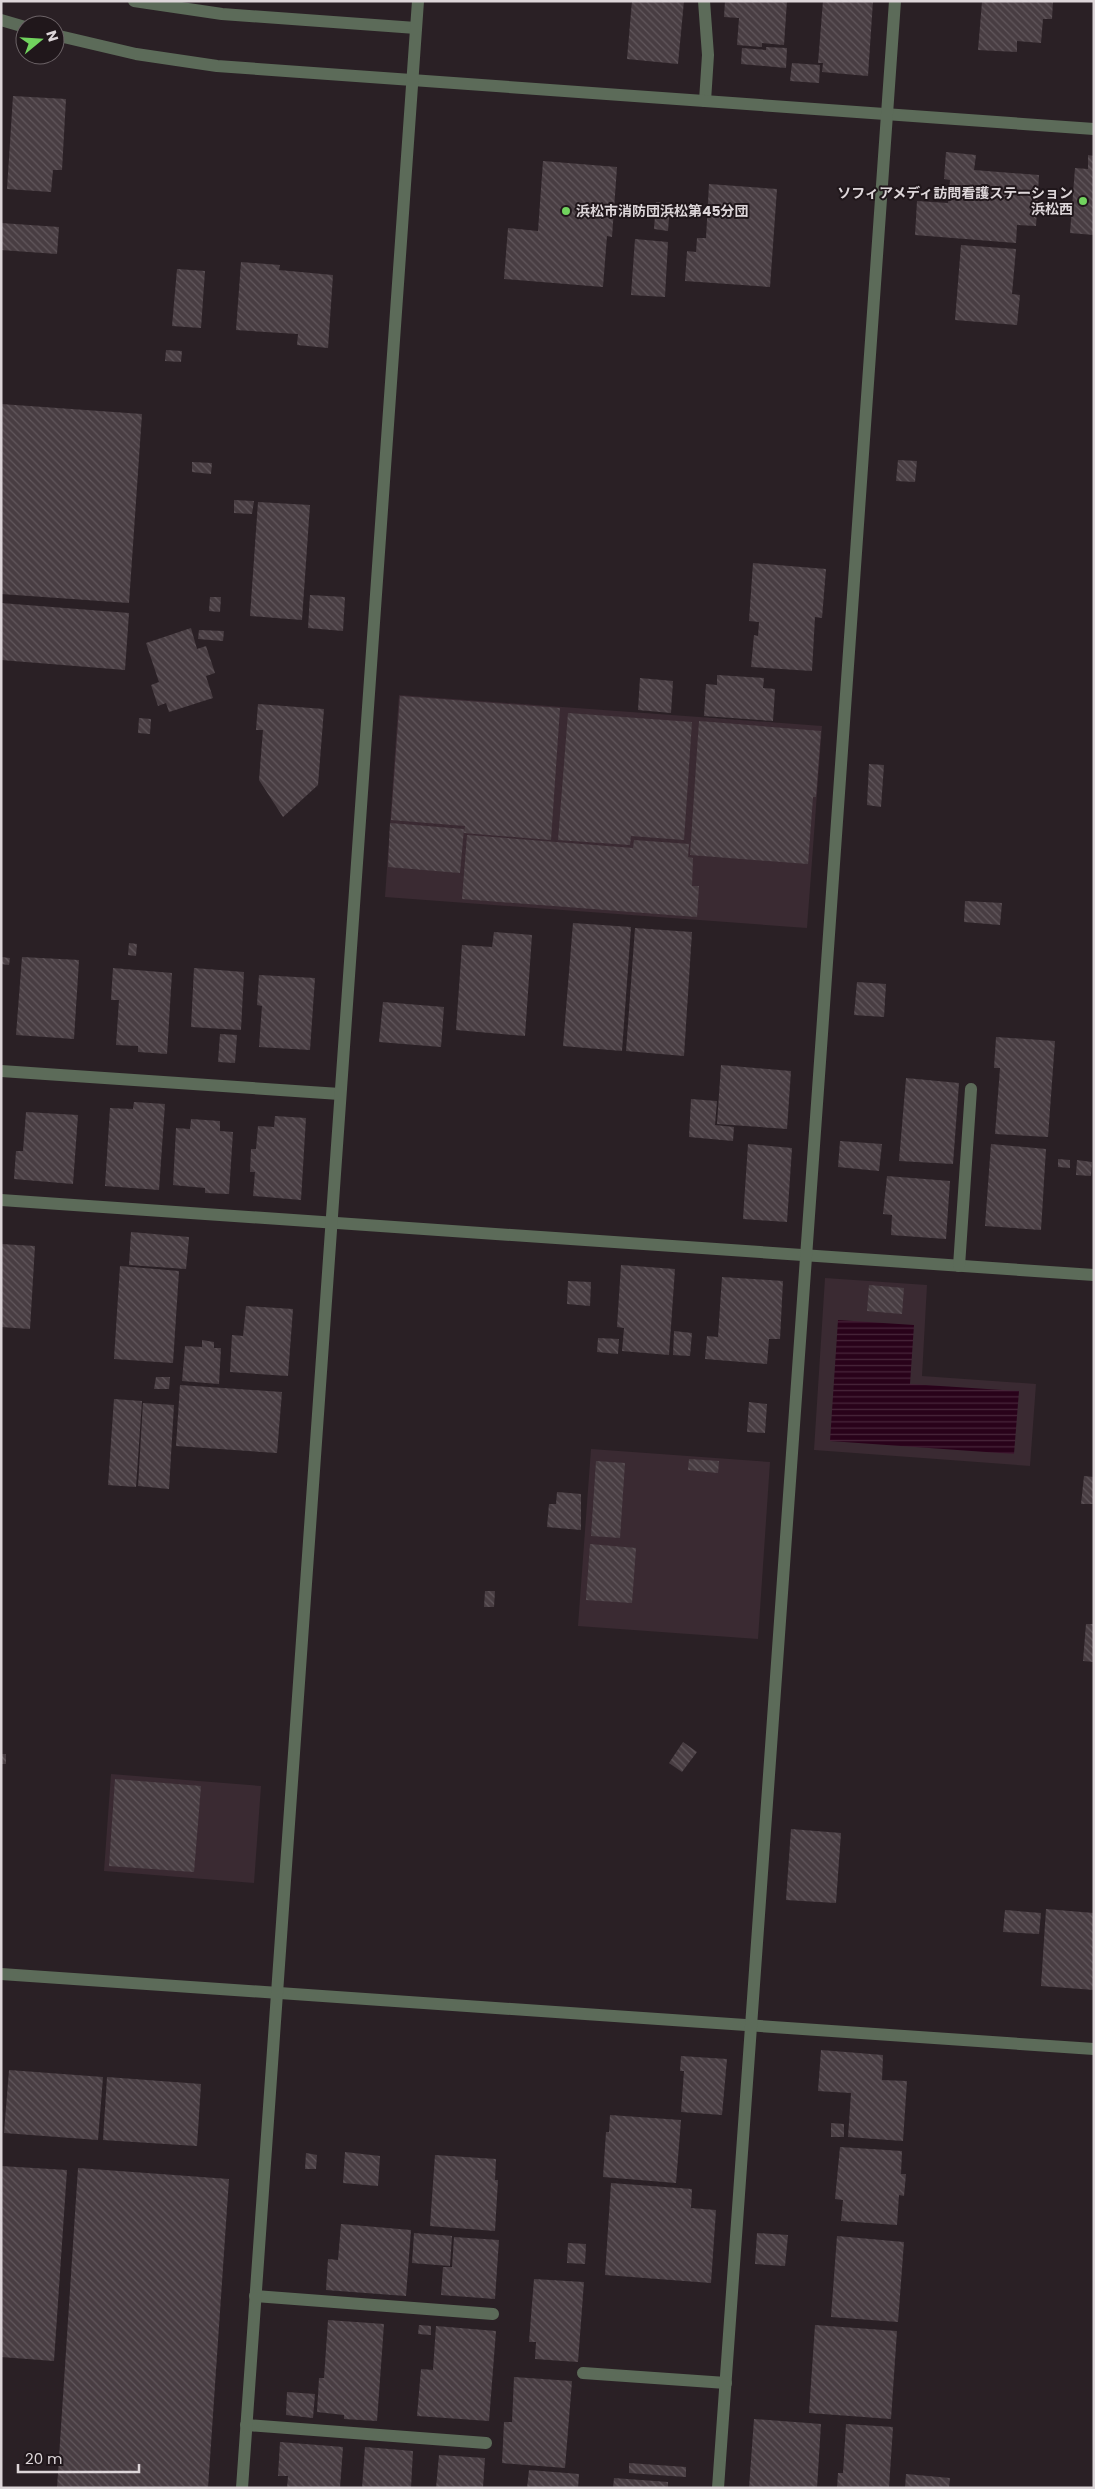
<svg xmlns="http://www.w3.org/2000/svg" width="1095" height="2489" viewBox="0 0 1095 2489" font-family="Poppins,'Noto Sans JP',sans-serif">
<defs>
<pattern id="water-rules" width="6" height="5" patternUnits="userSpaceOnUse" patternTransform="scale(1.25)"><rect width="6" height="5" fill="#29021a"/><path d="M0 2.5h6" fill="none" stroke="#48263b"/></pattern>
<pattern id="building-back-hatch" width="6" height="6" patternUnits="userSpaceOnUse" patternTransform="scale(1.25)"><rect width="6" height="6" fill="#483d42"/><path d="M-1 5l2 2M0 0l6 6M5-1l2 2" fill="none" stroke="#62585d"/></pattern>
</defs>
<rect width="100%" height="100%" fill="#2a2025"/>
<g fill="#3a2a32">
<path d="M399 695 822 726 807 928 385 897Z"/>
<path d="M825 1278 927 1285 922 1376 1036 1384 1030 1466 814 1450Z"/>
<path d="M591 1449 770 1462 758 1639 578 1626Z"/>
<path d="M111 1774 261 1786 254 1883 104 1871Z"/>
</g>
<path fill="url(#water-rules)" d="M838 1320 914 1325 910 1384 1019 1391 1014 1454 830 1441Z"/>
<g fill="url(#building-back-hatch)">
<path d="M632 1H684L678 64 627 59Z"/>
<path d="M725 1H787L784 45 762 43V47L737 45 739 18 724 17Z"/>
<path d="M823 1H873L868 76 822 72 823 63H818Z"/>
<path d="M1053 1 1052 19H1043L1041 43 1017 41V52L978 50 982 2Z"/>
<path d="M766 47 787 48 786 68 741 64 742 48 766 50Z"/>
<path d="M792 63 820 65 819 83 790 81Z"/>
<path d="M13 96 66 99 62 170H53L51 192 7 189Z"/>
<path d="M946 152 976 155 974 170 1039 175 1036 226 1017 225 1016 243 915 235 917 201 948 203 950 180 944 179Z"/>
<path d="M1088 155 1094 156V235L1070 233 1075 168 1088 169Z"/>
<path d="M543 161 617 167 612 237 607 236 603 287 504 279 508 228 538 231Z"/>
<path d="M709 184 777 189 770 287 685 281 687 251 696 252 697 238H706Z"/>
<path d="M656 202 670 204 668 231 654 229Z"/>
<path d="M1 223 59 227 57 254 1 250Z"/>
<path d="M635 239 668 242 665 297 631 295Z"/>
<path d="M961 245 1016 249 1012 294 1020 295 1017 325 955 320Z"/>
<path d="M241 262 280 265 279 270 333 275 328 348 297 345 298 334 236 330Z"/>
<path d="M177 269 205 271 201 328 172 326Z"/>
<path d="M166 350 182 351 181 362 165 361Z"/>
<path d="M1 404 142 414 129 603 1 594Z"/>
<path d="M898 460 917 461 915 482 896 481Z"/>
<path d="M192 462 212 463 211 474 192 472Z"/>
<path d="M234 500 254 501 252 514 234 513Z"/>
<path d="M258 502 310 505 302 620 250 616Z"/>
<path d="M753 563 826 569 822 618 815 617 812 671 751 667 754 635 758 636 759 622 749 621Z"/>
<path d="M310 595 345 597 343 631 308 628Z"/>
<path d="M210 597H221L220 612 209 611Z"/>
<path d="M1 603 129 613 125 670 1 660Z"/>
<path d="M191 628 197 649 206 646 215 673 206 676 213 698 169 712 166 703 158 706 151 685 159 682 146 643Z"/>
<path d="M199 630 224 631 223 641 198 639Z"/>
<path d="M717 675 764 678 763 688 775 689 773 721 704 716 706 684 717 685Z"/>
<path d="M640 678 673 681 671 713 638 710Z"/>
<path d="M400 696 560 708 551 840 464 833 465 826 391 820Z"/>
<path d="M258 704 324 709 318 785 283 817 259 780 263 730H256Z"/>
<path d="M568 713 692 722 684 840 631 836 630 845 558 840Z"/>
<path d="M139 718 151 719 150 734 138 733Z"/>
<path d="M699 721 821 731 816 797H813L808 864 690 855Z"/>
<path d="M869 764 884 765 881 807 867 805Z"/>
<path d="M390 823 464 829 460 873 388 867Z"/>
<path d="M467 835 633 848 634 840 689 844 688 857 693 858 692 886H699L697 917 462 899Z"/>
<path d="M965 901 1002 903 1000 925 964 922Z"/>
<path d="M573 923 631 927 622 1051 563 1046Z"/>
<path d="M635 928 692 932 684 1056 626 1051Z"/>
<path d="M494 932 532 935 525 1036 456 1030 462 945 492 947Z"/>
<path d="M129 943 137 944 136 956 128 955Z"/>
<path d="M1 957 10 958 9 965 1 964Z"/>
<path d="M22 957 79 960 74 1039 16 1035Z"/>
<path d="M113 968 172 973 167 1054 138 1052V1046L116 1045 119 1000H111Z"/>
<path d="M194 968 244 972 241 1030 191 1027Z"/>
<path d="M259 975 315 978 310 1050 259 1047 262 1006 257 1005Z"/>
<path d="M857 982 886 984 884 1017 854 1015Z"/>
<path d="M383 1002 444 1007 441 1047 379 1042Z"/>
<path d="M220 1034 237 1035 235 1063 218 1062Z"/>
<path d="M996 1037 1055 1041 1048 1137 995 1134 1000 1068H994Z"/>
<path d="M721 1065 791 1071 787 1129 717 1124Z"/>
<path d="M906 1078 959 1083 953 1164 899 1161Z"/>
<path d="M691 1099 717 1101 715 1125 734 1127 733 1141 689 1137Z"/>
<path d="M134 1102 165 1104 159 1190 105 1186 110 1108 133 1109Z"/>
<path d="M26 1112 78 1115 73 1184 14 1179 16 1151H23Z"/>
<path d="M275 1116 306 1118 301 1200 253 1196 255 1172H250L251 1149H256L258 1126 274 1127Z"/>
<path d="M191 1119 220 1121V1131L233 1132 229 1194 205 1193V1188L173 1185 176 1128 190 1129Z"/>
<path d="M840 1141 882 1144 879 1171 838 1167Z"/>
<path d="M748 1144 792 1148 787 1222 743 1219Z"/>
<path d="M991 1144 1046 1149 1041 1230 985 1226Z"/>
<path d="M1058 1159 1070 1160V1168L1058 1167Z"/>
<path d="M1077 1160 1092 1162 1091 1176 1076 1175Z"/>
<path d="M887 1176 950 1181 946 1239 891 1235 892 1215 883 1214Z"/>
<path d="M131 1232 189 1237 186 1269 129 1265Z"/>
<path d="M1 1244 35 1246 30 1329 1 1327Z"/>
<path d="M621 1265 675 1269 669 1355 622 1351 624 1328 617 1327Z"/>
<path d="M120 1266 179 1271 173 1363 114 1359Z"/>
<path d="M722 1277 783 1281 780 1339H769L767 1364 705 1359 707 1336 718 1337Z"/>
<path d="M568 1281 591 1282 590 1306 567 1304Z"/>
<path d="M869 1285 904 1288 902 1314 867 1311Z"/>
<path d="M246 1306 293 1309 288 1376 230 1372 232 1335 243 1336Z"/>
<path d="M674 1331 692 1333 690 1356 673 1355Z"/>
<path d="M598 1338 619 1339 618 1354 597 1352Z"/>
<path d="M202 1340 214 1342V1348H221L219 1384 182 1381 185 1346 202 1347Z"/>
<path d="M156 1377H170L169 1389H154Z"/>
<path d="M180 1385 282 1392 277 1453 176 1446Z"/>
<path d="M114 1399 142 1401 136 1487 108 1485Z"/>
<path d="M749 1402 767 1404 765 1433 747 1432Z"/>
<path d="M143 1403 174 1405 169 1489 138 1486Z"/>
<path d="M689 1459 719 1461 718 1473 688 1470Z"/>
<path d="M596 1461 625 1463 620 1538 591 1536Z"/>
<path d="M1084 1476 1094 1477V1504H1081Z"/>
<path d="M557 1492 581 1494V1530L547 1527 549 1504H556Z"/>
<path d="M590 1544 636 1548 632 1603 586 1600Z"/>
<path d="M485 1591H495L494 1607H484Z"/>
<path d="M1086 1624H1094V1662L1083 1661Z"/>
<path d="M683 1742 697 1752 682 1772 669 1763Z"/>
<rect x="1" y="1754" width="5" height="10"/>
<path d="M115 1779 201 1786 194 1872 109 1866Z"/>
<path d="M791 1829 841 1833 836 1903 786 1900Z"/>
<path d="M1046 1909 1094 1913V1990L1041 1986Z"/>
<path d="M1005 1910 1041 1913 1039 1934 1003 1932Z"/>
<path d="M821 2050 883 2055 882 2080 907 2081 903 2141 848 2137 851 2093 818 2091Z"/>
<path d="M681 2056 727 2059 722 2115 681 2112 684 2071H680Z"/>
<path d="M9 2070 103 2077 98 2140 4 2133Z"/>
<path d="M107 2077 201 2084 197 2146 103 2140Z"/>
<path d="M610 2115 681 2120 676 2183 603 2177 606 2132H609Z"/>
<path d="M831 2123 844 2124V2137H831Z"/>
<path d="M840 2147 902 2151 901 2174H906L904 2196 899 2195 897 2225 841 2221 843 2200 835 2199Z"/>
<path d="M345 2152 380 2156 378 2186 343 2183Z"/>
<path d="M306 2153 317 2155 316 2169H305Z"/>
<path d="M435 2155 496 2159 495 2180H498L495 2231 430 2226Z"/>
<path d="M1 2166 67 2170 54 2361 1 2357Z"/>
<path d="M78 2168 229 2179 208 2488H57Z"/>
<path d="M611 2183 692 2189 691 2208 716 2210 711 2283 605 2275Z"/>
<path d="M341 2224 411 2230 406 2296 326 2290 328 2259 338 2260Z"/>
<path d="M414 2233 452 2236 450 2266 412 2263Z"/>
<path d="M757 2233 788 2235 785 2266 755 2264Z"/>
<path d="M837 2236 904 2242 898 2322 831 2317Z"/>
<path d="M454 2237 499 2240 495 2299 441 2295 443 2267H452Z"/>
<path d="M568 2243 586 2244 585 2264 567 2263Z"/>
<path d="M534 2279 584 2282 578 2362 535 2359 536 2342H529Z"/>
<path d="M328 2320 384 2324 377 2421 344 2419V2415L317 2412 319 2378H324Z"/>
<path d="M419 2325 431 2326V2335L418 2334Z"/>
<path d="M815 2325 897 2331 891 2419 809 2413Z"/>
<path d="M436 2326 496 2331 489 2421 417 2416 421 2369 433 2370Z"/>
<path d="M514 2377 572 2381 565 2468 502 2463 504 2422H512Z"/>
<path d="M287 2392 315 2394 313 2418 286 2415Z"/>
<path d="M754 2419 821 2424 817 2488H749Z"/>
<path d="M846 2424 893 2427 889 2488H837L838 2473H843Z"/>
<path d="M280 2442 343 2447 340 2488H287L288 2476H278Z"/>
<path d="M365 2447 413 2451 411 2488H362Z"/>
<path d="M439 2455 485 2458 483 2488H436Z"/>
<path d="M629 2463 686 2467V2477L629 2473Z"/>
<path d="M529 2470 579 2474 578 2488H527Z"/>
<path d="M906 2474 950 2478 949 2488H905Z"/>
<path d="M614 2478 668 2482V2488H613Z"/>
</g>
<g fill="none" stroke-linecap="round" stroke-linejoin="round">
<g stroke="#5c6b59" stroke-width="12">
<path d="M134 1 222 14 416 28"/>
<path d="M704 1 708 55 705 101"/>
<path d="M1 20 25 27"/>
<path d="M55 35 136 54 217 66 1094 129"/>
<path d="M1 1071 340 1094"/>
<path d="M1 1200 1094 1275"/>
<path d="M959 1266 971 1089"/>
<path d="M1 1974 1094 2049"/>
<path d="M255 2296 493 2314"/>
<path d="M583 2373 726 2383"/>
<path d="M246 2425 486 2443"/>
<path d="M242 2488 418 1"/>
<path d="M718 2488C780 1659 835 830 895 1"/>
</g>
</g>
<g fill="#71d35e" stroke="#20171b" stroke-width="2">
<circle cx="1083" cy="201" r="5"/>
<circle cx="566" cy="211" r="5"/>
</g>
<g text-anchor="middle" stroke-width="4" stroke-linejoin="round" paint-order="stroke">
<g font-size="14" font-weight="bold" fill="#ddd6d9" stroke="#20171b" text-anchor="end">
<text x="1073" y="198">ソフィアメディ訪問看護ステーション<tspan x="1073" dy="16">浜松西</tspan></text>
<text x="576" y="216" text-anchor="start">浜松市消防団浜松第45分団</text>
</g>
</g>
<rect width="1095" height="2489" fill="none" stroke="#ddd6d9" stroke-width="5"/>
<g transform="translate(40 40) rotate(72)"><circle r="24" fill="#20171b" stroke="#6c6367"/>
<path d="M0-4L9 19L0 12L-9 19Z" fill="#71d35e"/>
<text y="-8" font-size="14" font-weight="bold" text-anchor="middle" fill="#ddd6d9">N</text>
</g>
<path d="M18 2464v8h121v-8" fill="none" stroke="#ddd6d9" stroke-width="2.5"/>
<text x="25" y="2464" font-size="15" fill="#ddd6d9" stroke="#20171b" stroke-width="4" paint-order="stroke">20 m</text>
</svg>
